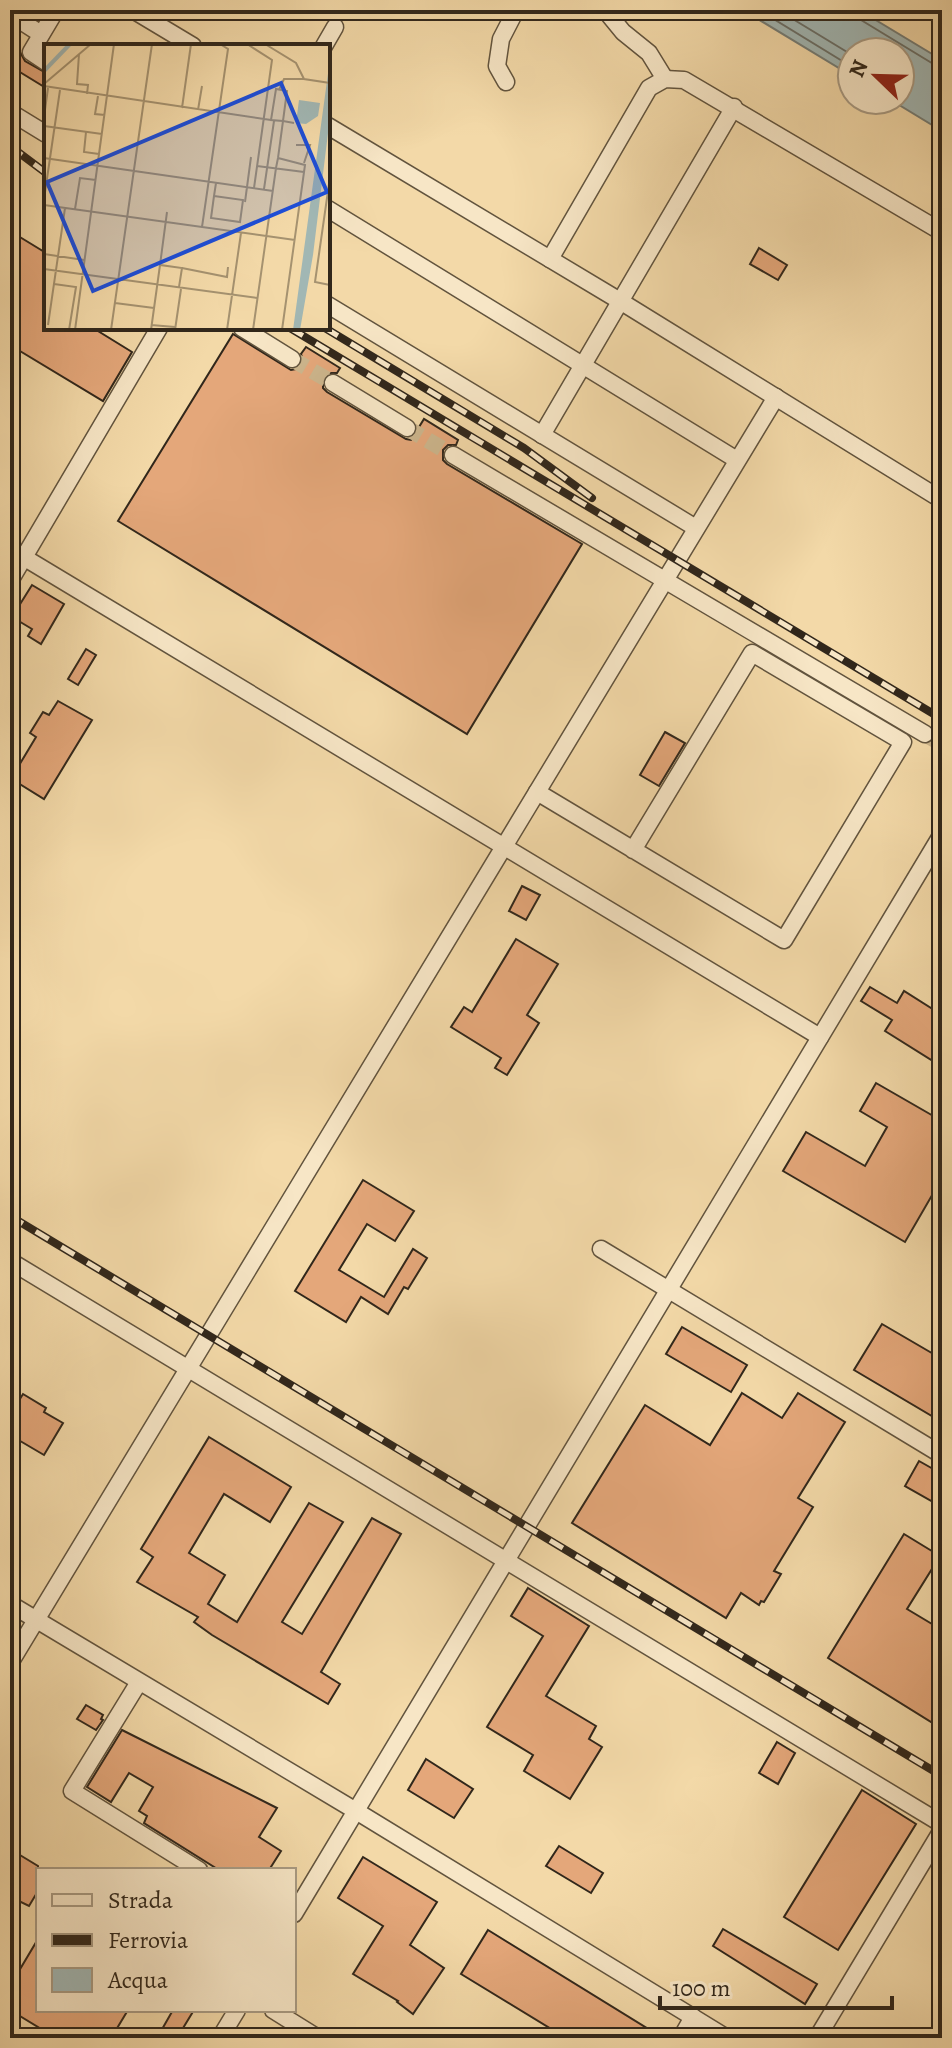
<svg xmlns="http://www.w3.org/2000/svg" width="952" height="2048" viewBox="0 0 952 2048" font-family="Alegreya,serif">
<rect width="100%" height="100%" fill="#f3d9a8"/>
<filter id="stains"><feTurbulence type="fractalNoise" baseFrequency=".0025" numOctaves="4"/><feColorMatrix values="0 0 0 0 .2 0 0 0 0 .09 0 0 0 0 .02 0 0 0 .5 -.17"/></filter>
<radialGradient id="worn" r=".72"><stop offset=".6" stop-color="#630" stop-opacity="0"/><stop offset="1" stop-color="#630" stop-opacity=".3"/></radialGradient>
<path fill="#a1b7b4" stroke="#747d77" stroke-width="2" d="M743 10H859L942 60V131L891 100H900V52H852V76Z"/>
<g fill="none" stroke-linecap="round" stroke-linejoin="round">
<g stroke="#696f68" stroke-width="2">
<path d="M759 10 852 67"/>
<path d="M778 10 852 55"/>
<path d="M857 10V16L861 20 935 65 942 66"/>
</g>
</g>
<g fill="#e4a77a" stroke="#31271b" stroke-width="2">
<path d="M10 46 20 52 25 61 46 73V88L10 66Z"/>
<path d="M10 231 46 253V328H93L132 352 103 401 10 345Z"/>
<path d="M759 248 787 265 778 280 750 264Z"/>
<path d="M233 334 291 370 296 369 301 365 303 360 301 354 306 347 340 368 337 373H328L323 378V388L327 392 406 439 411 440 424 419 458 440 456 445H448L443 450V460L447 464 582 544 467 734 118 521Z"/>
<path d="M32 585 64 604 41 644 28 636 32 629 12 617Z"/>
<path d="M86 649 96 655 78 685 68 679Z"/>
<path d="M58 701 92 720 44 799 10 778V762L18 767 36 737 30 733 43 712 49 715Z"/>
<path d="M665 732 685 743 659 786 640 775Z"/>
<path d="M522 886 540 895 526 920 509 911Z"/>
<path d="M516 939 558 964 527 1015 539 1023 507 1075 495 1068 501 1058 451 1027 464 1007 472 1012Z"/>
<path d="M870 987 897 1003 904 991 942 1015V1058L937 1054 933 1061 885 1031 892 1020 861 1001Z"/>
<path d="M876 1083 942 1121V1178L905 1242 783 1171 806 1132 865 1166 887 1127 860 1111Z"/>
<path d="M363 1180 414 1211 395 1241 367 1224 339 1270 384 1297 413 1249 427 1258 408 1289 404 1287 388 1314 361 1297 346 1322 295 1291Z"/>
<path d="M882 1324 942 1359V1422L854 1370Z"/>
<path d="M682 1327 747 1365 731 1392 666 1354Z"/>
<path d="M742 1393 782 1418 798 1393 845 1422 798 1498 813 1507 774 1571 781 1574 764 1602 761 1601 759 1605 741 1593 726 1618 572 1523 645 1405 710 1445Z"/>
<path d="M23 1394 46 1408 44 1412 63 1423 44 1455 10 1435V1415Z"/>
<path d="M209 1437 291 1487 270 1522 224 1494 189 1553 225 1575 208 1604 237 1622 309 1503 343 1522 282 1622 302 1634 372 1518 401 1534 321 1672 340 1684 328 1704 212 1635 194 1622 198 1617 137 1582 153 1557 141 1549Z"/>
<path d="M919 1461 942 1474V1507L905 1486Z"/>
<path d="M904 1534 940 1556 907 1609 942 1630V1715L936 1725 828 1658Z"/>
<path d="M528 1588 589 1626 546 1696 596 1726 589 1739 602 1747 570 1799 524 1771 533 1755 487 1727 543 1636 511 1616Z"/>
<path d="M86 1705 103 1715 101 1719 103 1720 96 1730 77 1719Z"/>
<path d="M122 1730 277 1808 259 1837 281 1851 269 1870H219L144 1823 147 1816 139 1811 153 1787 129 1773 111 1802 87 1787Z"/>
<path d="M777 1742 795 1753 778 1784 759 1773Z"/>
<path d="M426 1759 473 1789 454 1818 408 1790Z"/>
<path d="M862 1790 916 1824 838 1950 784 1917Z"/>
<path d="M559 1846 603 1873 591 1893 546 1866Z"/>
<path d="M10 1849 38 1866V1891L29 1906 19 1901 10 1917Z"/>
<path d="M363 1857 437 1902 410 1945 444 1968 413 2014 397 2002 398 2001 353 1974 383 1926 338 1898Z"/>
<path d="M723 1929 817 1984 805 2004 713 1946Z"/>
<path d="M488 1930 663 2038H566L461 1974Z"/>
<path d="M38 1939V2010H128L116 2030 129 2038H56L10 2010V1986Z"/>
<path d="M173 2010H194L177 2038H157Z"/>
</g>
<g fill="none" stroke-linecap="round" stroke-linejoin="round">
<g stroke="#ccb58c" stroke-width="16" stroke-dasharray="16 8" stroke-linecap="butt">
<path d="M292 359 333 383"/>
<path d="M407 428 453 455"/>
<path d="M925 734 942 744"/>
</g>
<g stroke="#62543e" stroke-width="19">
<g id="minor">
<path d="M133 10 193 46"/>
<path d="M605 10 623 32 649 53 665 79"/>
<path d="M10 14 41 34"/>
<path d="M324 46 335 27"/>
<path d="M46 62 31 52 56 10"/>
<path d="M506 82 497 66 501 39 516 10"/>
<path d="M10 112 46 134"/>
<path d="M328 126 620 301 942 500"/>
<path d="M328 209 737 460"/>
<path d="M550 259 649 88 665 79 684 80 942 232"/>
<path d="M328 305 696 528"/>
<path d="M242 328 292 359"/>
<path d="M333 383 407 428"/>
<path d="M542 435 734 107"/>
<path d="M453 455 925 734"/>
<path d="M10 549 820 1037"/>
<path d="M10 581 159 328"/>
<path d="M537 792 784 940 903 742 752 653 633 850"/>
<path d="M601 1249 942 1455"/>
<path d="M10 1261 942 1824"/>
<path d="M10 1604 356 1811 727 2038"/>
<path d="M10 1663 776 397"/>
<path d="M139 1682 72 1791 199 1870"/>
<path d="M294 1914 942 834"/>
<path d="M273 2010 318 2038"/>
<path d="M220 2038 237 2010"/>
<path d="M681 2038 693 2017"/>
<path d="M817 2038 942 1830"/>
</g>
</g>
<use href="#minor" stroke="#f7e6c6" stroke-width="16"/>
<g stroke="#31271b" stroke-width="8">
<g id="rail">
<path d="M10 146 46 173"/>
<path d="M290 328 942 719"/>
<path d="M325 328 524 448 592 498"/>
<path d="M10 1216 942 1776"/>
</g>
</g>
<use href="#rail" stroke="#f7e6c6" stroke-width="5" stroke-dasharray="15" stroke-linecap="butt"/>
</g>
<g transform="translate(44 44)">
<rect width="286" height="286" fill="#f3d9a8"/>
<path d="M286 15V73L269 211 256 286H249ZM255 56 276 59 274 72 262 80 252 79Z" fill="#a1b7b4"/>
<path fill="none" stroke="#a1b7b4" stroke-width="4" d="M0 27 26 0"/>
<path fill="none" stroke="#a59270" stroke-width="2" d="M203 0 228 16 210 144M221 0 252 19 260 35 286 39M35 10 33 40 44 41 43 50M0 40 47 0M0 42 227 76M235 46 240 35H260M54 52 51 70 61 71M138 64 147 0M154 66 158 42M0 73 4 44M0 82 58 90M42 88 40 108 55 110M252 101H266L260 119M0 114 229 147M234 114 261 121 238 286M213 122 260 128M286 133 271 238 286 241M220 145 230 77M170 152 199 156 196 178 167 174 170 152 172 139M0 155 16 46M201 158 207 113M0 161 251 196M31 165 36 134 52 136M158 183 184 5 176 0M0 210 40 216M116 221 123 168M138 224 183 233 184 223M0 225 213 254M10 240 32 243 25 286M71 259 110 264M4 281 21 164M107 281 131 283M31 286 70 0M67 286 108 0M107 286 116 221 138 224 135 243M131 286 137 245M183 286 197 189M209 286 232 124 234 114 239 77 243 47 232 45 227 76 239 77 250 79"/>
<path fill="#1d4ed8" fill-opacity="0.15" stroke="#1d4ed8" stroke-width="4" d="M237 39 283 148 49 247 3 138Z"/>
<rect width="286" height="286" fill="none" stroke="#31271b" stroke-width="4"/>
</g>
<rect width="952" height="2048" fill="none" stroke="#f3d9a8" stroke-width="40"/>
<rect x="12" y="12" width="928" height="2024" fill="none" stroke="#31271b" stroke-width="4"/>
<rect x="20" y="20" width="912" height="2008" fill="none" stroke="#31271b" stroke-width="2"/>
<rect x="36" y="1868" width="260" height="144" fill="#f7e6c6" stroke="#a89a82" stroke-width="2"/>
<rect x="52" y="1894" width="40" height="12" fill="#f7e6c6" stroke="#a89a82" stroke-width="2"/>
<text x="108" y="1908" font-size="24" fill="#31271b">Strada</text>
<rect x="52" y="1934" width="40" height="12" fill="#31271b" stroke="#a89a82" stroke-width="2"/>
<text x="108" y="1948" font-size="24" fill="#31271b">Ferrovia</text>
<rect x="52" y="1968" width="40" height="24" fill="#a1b7b4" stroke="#a89a82" stroke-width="2"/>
<text x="108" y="1988" font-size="24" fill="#31271b">Acqua</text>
<g transform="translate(876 76) rotate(293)"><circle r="38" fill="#f7e6c6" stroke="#a89a82" stroke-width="2"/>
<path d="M0-6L14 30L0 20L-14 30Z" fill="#8f2418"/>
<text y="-12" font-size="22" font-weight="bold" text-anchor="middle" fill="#31271b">N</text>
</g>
<path d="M660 1996v12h232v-12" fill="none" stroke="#31271b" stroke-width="4"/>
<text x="672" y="1996" font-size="24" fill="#31271b" stroke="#f7e6c6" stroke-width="6" paint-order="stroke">100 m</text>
<rect width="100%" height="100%" filter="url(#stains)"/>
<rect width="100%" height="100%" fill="url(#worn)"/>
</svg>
